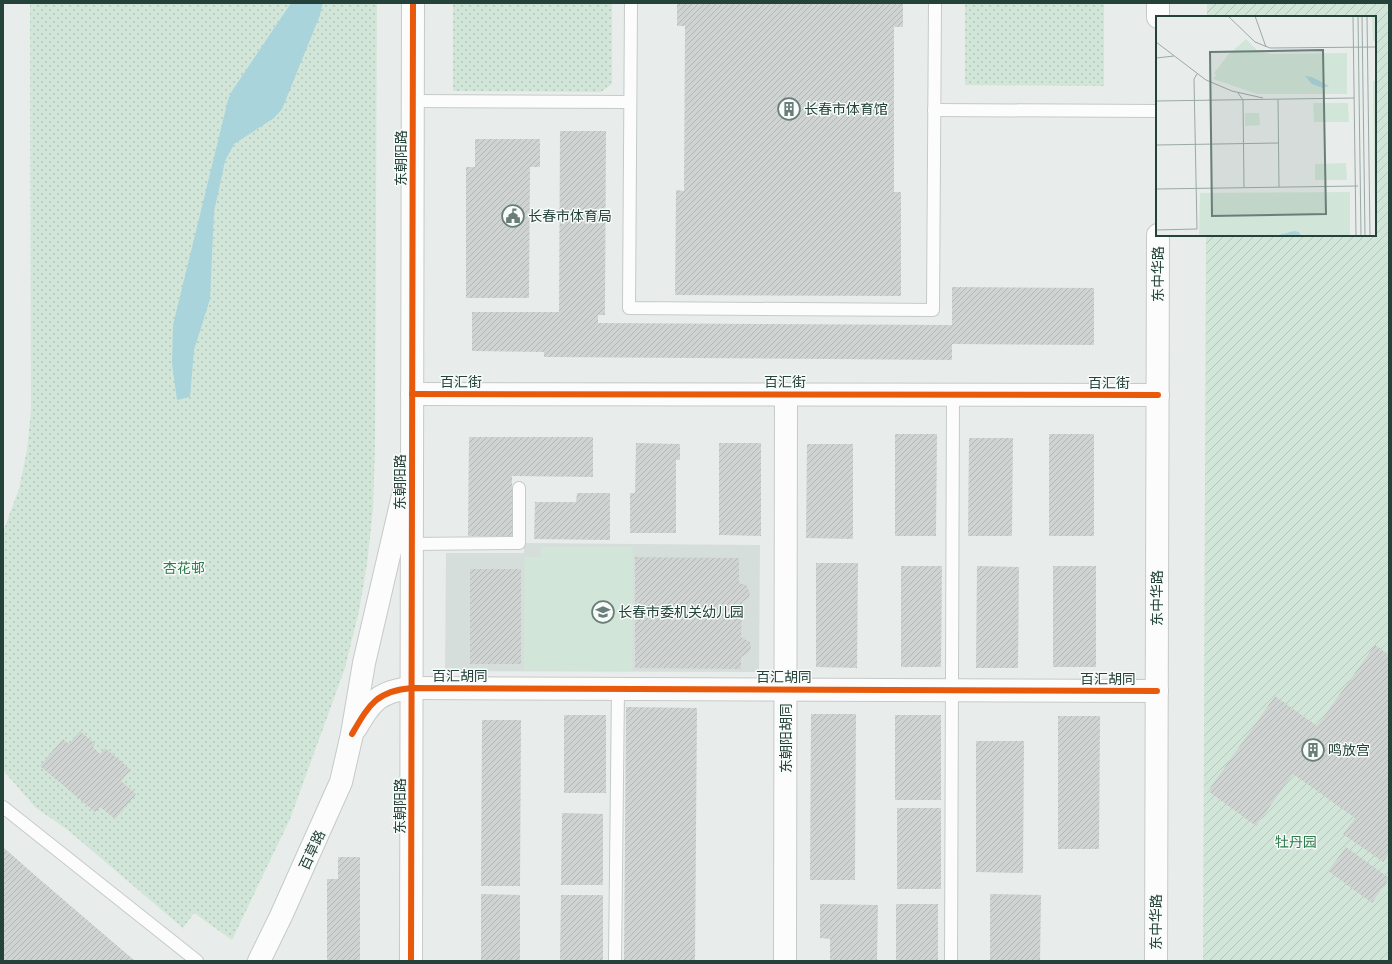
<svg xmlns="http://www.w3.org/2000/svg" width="1392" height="964" viewBox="0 0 1392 964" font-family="'DejaVu Sans','Noto Sans SC',sans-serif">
<defs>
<pattern id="park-dots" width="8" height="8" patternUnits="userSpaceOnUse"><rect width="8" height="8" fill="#d1e6d8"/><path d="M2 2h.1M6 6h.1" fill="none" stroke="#b3c6ba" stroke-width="1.8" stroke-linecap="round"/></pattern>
<pattern id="garden-furrows" width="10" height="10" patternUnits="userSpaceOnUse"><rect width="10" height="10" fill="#d1e6d8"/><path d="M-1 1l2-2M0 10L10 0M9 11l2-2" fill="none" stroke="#b3c6ba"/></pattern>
<pattern id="building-hatch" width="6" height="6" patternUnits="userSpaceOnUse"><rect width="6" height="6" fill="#cfd4d2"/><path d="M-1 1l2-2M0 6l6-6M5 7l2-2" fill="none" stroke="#b2b7b5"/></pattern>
</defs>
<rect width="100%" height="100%" fill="#e8edeb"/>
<path fill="#d6dedb" d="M524 543 760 545 759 672 445 671 446 553H524Z"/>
<path fill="#d1e6d8" d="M541 547H633L632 671 524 670 525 557H541Z"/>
<g fill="url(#park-dots)">
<path d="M30 3H377L375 445 373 509 367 564 359 611 345 668 290 819 232 940 194 913 183 928 69 831 35 807 3 770V532L19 489 27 450 31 411Z"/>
<path d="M453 3H612V84L601 92 453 91Z"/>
<path d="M965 3H1104V86L965 85Z"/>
</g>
<path fill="url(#garden-furrows)" d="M1207 3H1389V961H1203L1206 235H1375V17H1207Z"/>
<path fill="#a9d4db" d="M291 3H323L320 15 282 109 274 118 234 144 225 161 214 212 210 299 194 350 190 397 177 400 172 363 173 325 228 100 232 91Z"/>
<g fill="url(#building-hatch)">
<path d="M677 3H903V27H894V192H901V296L675 295 676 190 684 191 685 26H677Z"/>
<path d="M560 131H606L605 315H598V323L952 325V287L1094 288V345L952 344V360L544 357V352L472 351V312H559Z"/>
<path d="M475 139H540V167H530L529 298H466V167H475Z"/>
<path d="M895 434H937L936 536H895Z"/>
<rect x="1049" y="434" width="45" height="102"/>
<path d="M469 437H593V477L512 476V536H468Z"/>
<path d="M969 438H1013L1012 536H968Z"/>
<path d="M636 443 680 444V460H676V533H630V493H635Z"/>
<path d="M719 443H761V536L719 535Z"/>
<path d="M807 444H853V539L806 538Z"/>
<path d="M577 493H610V540L534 539 535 502H576Z"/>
<path d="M635 557 739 558V583L746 585 750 593 749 598 742 602 741 637 750 642 751 647 749 652 741 657V669L635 668Z"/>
<path d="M816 563H858L857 668 816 667Z"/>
<path d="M901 566H942L941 667H901Z"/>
<path d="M977 566 1019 567 1018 668H976Z"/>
<rect x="1053" y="566" width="43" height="101"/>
<rect x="470" y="569" width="51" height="95"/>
<path d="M1375 645 1389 655V854L1383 862 1343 834 1355 818 1293 774 1256 826 1208 791 1275 696 1317 726Z"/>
<path d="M626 707 697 708 695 961H624Z"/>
<path d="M811 714H856L855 880H810Z"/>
<rect x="564" y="715" width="42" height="78"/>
<rect x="895" y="715" width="46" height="85"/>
<path d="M1058 716H1100L1099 849H1058Z"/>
<path d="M482 720H521L520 886H481Z"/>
<path d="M80 731 95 744 93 747 100 754 105 748 131 770 121 781 136 794 115 819 100 807 95 812 40 766 63 739 69 744Z"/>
<path d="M976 741H1024L1023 873 976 872Z"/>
<rect x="897" y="808" width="44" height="81"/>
<path d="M562 813 603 814V885H561Z"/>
<path d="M3 847 37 877 135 961H3Z"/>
<path d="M1346 847 1389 878 1372 903 1328 871Z"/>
<path d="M338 857H360V961H327V879H338Z"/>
<path d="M481 894 520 895V961H481Z"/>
<path d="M990 894 1041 895 1040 961H990Z"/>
<path d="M561 895H603V961H560Z"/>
<path d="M820 904 878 905 877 961H830V939L820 938Z"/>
<rect x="896" y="904" width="42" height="57"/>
</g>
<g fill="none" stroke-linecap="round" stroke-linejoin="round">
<g stroke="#c5cac8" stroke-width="14">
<g id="service">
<path d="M631 3 629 308 933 310 935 3"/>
<path d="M413 101 630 102"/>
<path d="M934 110 1157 111"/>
<path d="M412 544 519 543V488"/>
<path d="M3 807 197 961"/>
<path d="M615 961 618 689"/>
<path d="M951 961 953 394"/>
</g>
</g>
<g stroke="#c5cac8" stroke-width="24">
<g id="minor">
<path d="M412 688 1157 691"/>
<path d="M785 961 786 394"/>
</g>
</g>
<g stroke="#c5cac8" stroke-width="24">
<g id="tertiary">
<path d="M1158 17V3"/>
<path d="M412 394 1158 395"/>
<path d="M356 728C371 701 380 691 412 688"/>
<path d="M259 961 281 916 341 782 352 734 364 663 404 491"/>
<path d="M411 961 413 3"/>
<path d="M1156 961 1158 235"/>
</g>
</g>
<use href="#service" stroke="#fcfcfc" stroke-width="12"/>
<use href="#minor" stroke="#fcfcfc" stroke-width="22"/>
<use href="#tertiary" stroke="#fcfcfc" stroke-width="22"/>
<g stroke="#f7fbf9" stroke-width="8">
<g id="cycleway">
<path d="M412 394 1158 395"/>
<path d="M352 734C369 705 376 691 412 688L1157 691"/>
<path d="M411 961 413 3"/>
</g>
</g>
<use href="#cycleway" stroke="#e8590c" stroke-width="6"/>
</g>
<defs>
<g id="building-ring" transform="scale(1.15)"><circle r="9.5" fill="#f7fbf9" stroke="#697e78" stroke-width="1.5"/><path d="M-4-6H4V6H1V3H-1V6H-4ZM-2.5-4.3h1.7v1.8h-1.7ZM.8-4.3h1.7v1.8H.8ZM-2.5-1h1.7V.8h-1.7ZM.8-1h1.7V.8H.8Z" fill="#697e78"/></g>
<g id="civic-ring" transform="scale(1.15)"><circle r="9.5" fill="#f7fbf9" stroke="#697e78" stroke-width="1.5"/><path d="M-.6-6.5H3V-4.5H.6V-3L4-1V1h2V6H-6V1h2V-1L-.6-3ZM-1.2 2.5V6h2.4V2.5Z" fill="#697e78"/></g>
<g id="school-ring" transform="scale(1.15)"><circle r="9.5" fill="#f7fbf9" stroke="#697e78" stroke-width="1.5"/><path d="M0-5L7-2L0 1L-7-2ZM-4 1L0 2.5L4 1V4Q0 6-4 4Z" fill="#697e78"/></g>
</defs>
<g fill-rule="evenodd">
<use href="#building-ring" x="789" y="109"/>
<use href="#civic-ring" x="513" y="216"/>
<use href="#school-ring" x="603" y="612"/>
<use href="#building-ring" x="1313" y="750"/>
</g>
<g text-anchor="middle" stroke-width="3" stroke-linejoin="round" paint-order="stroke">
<g font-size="14" fill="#24423a" stroke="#f7fbf9" text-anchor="start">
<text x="804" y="114">长春市体育馆</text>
<text x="528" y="221">长春市体育局</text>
<text x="618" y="617">长春市委机关幼儿园</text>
<text x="1328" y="755">鸣放宫</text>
</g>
<g font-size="14" fill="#24423a" stroke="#f7fbf9">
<text transform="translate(401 158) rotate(-90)" y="5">东朝阳路</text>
<text transform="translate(1158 274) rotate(-90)" y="5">东中华路</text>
<text x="461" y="387">百汇街</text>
<text x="785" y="387">百汇街</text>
<text x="1109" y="388">百汇街</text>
<text transform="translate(400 482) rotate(-90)" y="5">东朝阳路</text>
<text transform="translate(1157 598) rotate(-90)" y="5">东中华路</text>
<text x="460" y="681">百汇胡同</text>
<text x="784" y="682">百汇胡同</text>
<text x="1108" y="684">百汇胡同</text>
<text transform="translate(786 738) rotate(-90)" y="5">东朝阳胡同</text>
<text transform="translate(400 806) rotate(-90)" y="5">东朝阳路</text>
<text transform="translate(312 850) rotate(-65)" y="5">百草路</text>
<text transform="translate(1156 922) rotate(-90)" y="5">东中华路</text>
</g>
<g font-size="14" fill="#2d7a4b" stroke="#f7fbf9">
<text x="184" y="573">杏花邨</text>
<text x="1296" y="847">牡丹园</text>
</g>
</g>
<g transform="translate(1156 16)">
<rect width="220" height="220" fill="#e8edeb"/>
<path d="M89 97H103L104 109 89 110Z" fill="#d1e6d8"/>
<path d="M216 0H220V25H217Z" fill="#d1e6d8"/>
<path d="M90 23 101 34 114 38 191 37V78H101L57 63 60 59 58 57 72 39ZM217 65H220V216H219ZM157 87H192L193 106H158ZM190 147 191 164H159V148Z" fill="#d1e6d8"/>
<path d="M194 176V220H43L44 177Z" fill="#d1e6d8"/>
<path d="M120 55 156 61 173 70 167 72 156 68 149 60ZM138 215 143 216 145 220H119Z" fill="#a9d4db"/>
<path fill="none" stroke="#9aa9a4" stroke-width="1" d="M72 0 99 26 114 32 220 31M99 0 110 31M197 0 200 220M202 0 205 220M206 0 209 220M211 0 214 220M0 26 50 64 76 75 107 82M0 42 18 40M82 77 87 84 88 171M122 83 123 171M0 85 198 82M0 129 122 127M0 173 202 170M0 214 41 213 38 63 41 58"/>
<path fill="#697e78" fill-opacity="0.15" stroke="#697e78" stroke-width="2" d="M167 34 170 198 56 200 54 36Z"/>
<rect width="220" height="220" fill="none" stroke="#24423a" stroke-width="2"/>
</g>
<rect width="1392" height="964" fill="none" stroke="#24423a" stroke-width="8"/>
</svg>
